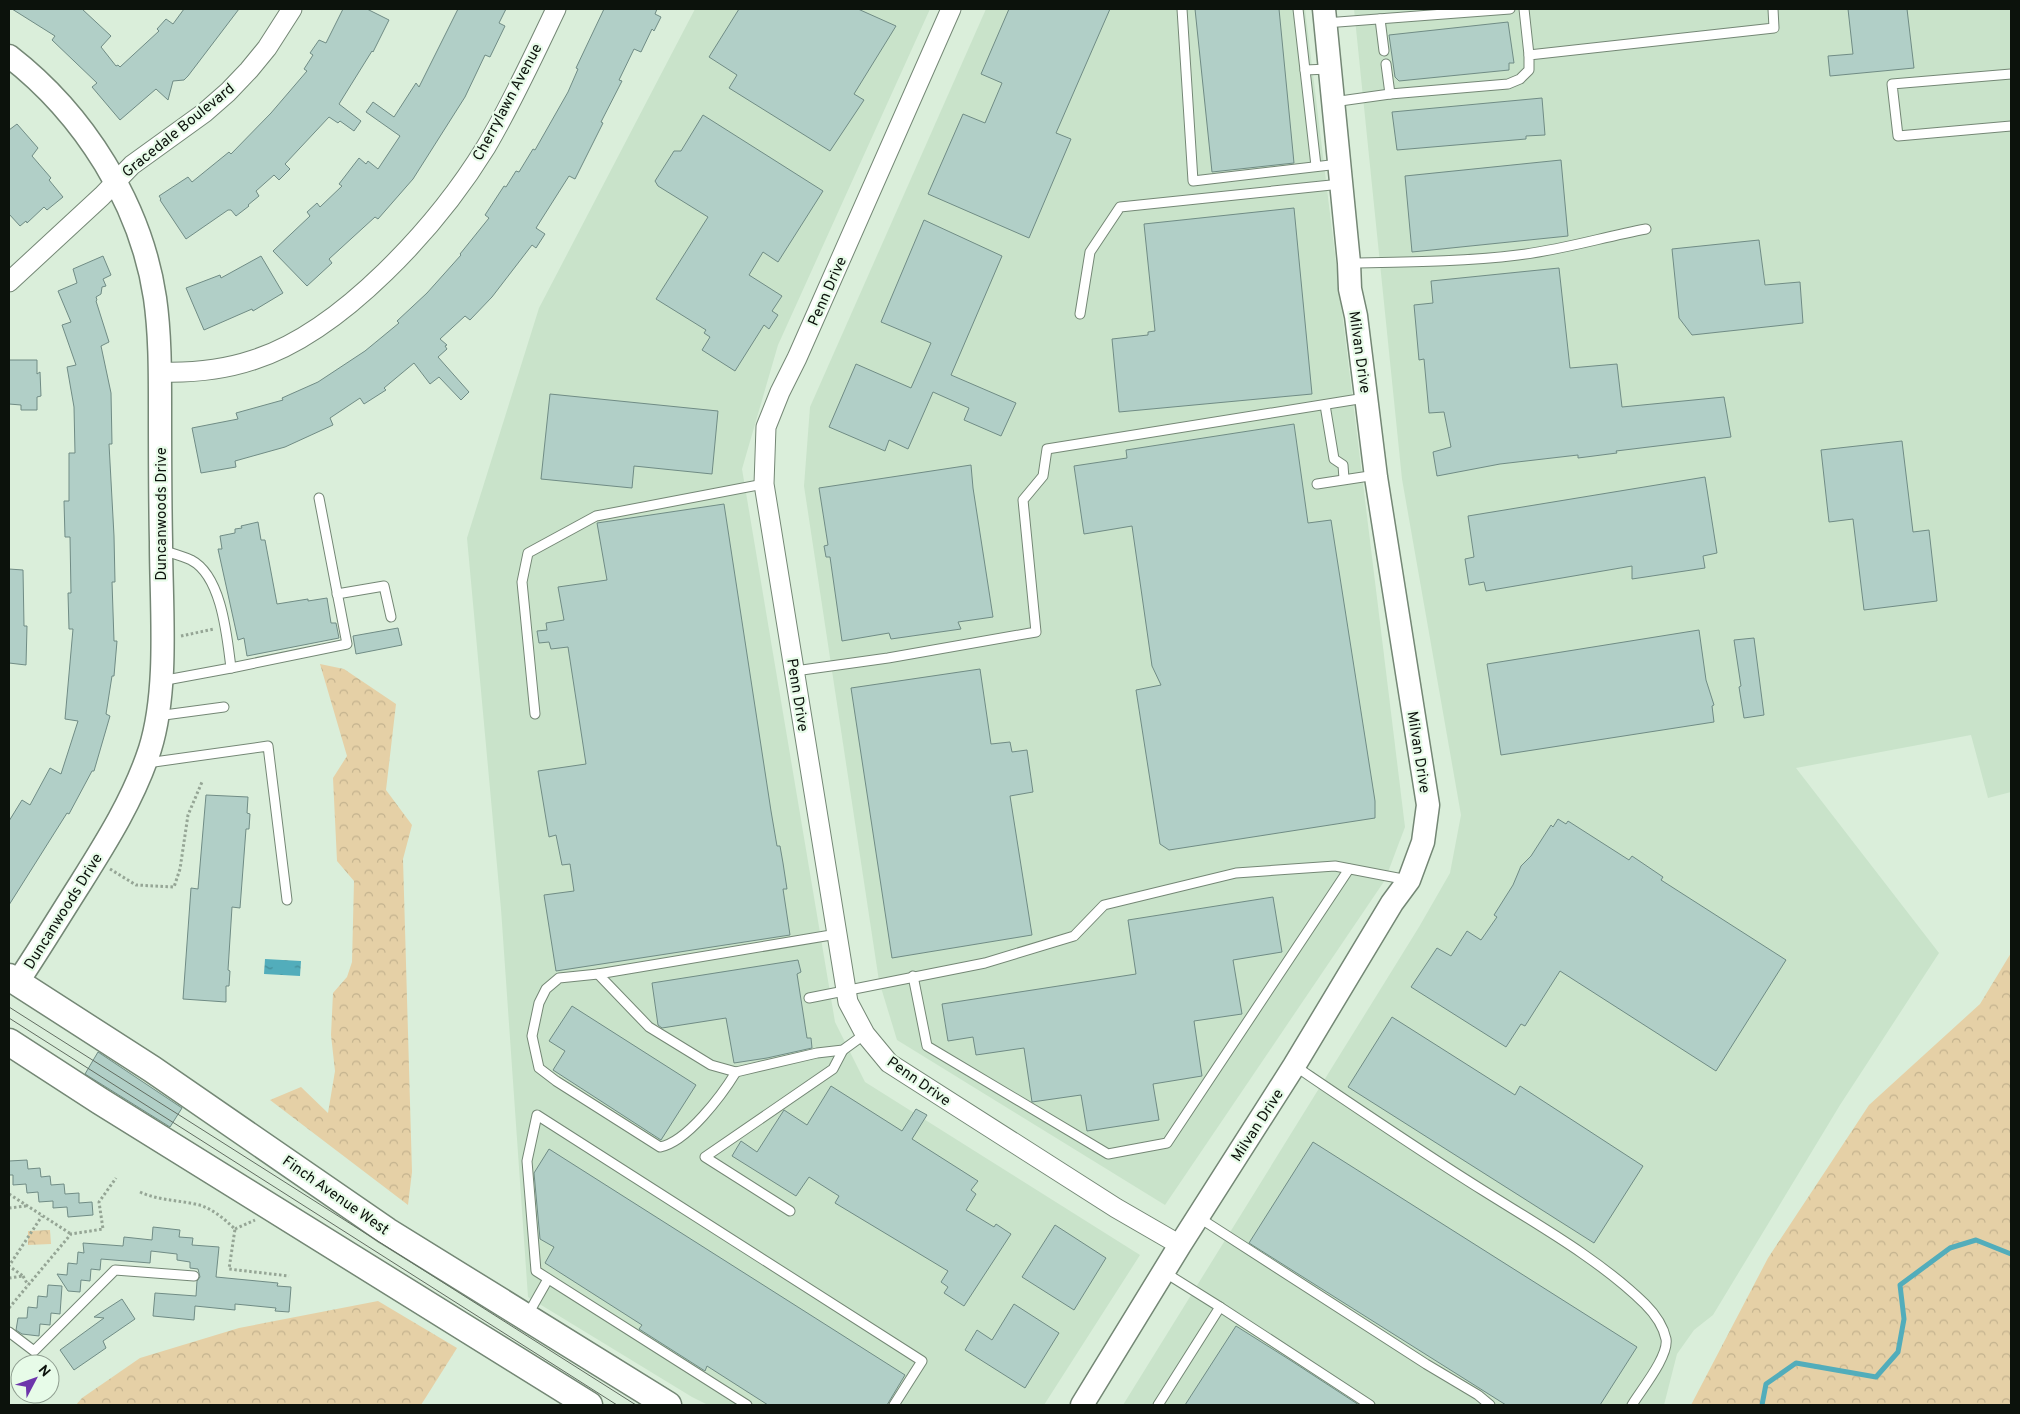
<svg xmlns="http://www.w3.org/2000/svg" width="2020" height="1414" viewBox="0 0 2020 1414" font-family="Overpass,sans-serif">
<defs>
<pattern id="forest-crowns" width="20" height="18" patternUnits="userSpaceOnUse" patternTransform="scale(1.25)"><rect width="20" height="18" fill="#e5d0a6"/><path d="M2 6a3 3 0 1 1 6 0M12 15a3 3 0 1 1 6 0" fill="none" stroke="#c3b28e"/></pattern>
<pattern id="water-ripples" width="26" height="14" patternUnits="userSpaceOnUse" patternTransform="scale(1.25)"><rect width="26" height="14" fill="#52adbb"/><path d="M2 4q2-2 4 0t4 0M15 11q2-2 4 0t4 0" fill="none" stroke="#428b96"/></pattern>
</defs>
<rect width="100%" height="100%" fill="#daeeda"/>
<g fill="#c9e3ca">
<path d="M695 9H930L778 345 742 469 835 1022 865 1082 1140 1255 1044 1405H708L692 1397 528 1297 501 909 467 538 539 308Z"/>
<path d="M986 9H1305L1405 827 1385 880 1165 1205 897 1040 879 981 804 486 810 407Z"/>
<path d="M1354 9H2011V792L1988 798 1971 735 1796 768 1939 953 1840 1105 1713 1315 1694 1330 1677 1354 1664 1405H1123L1419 927 1450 873 1461 815 1402 479Z"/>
</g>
<g fill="url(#forest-crowns)">
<path d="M320 664 344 669 396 704 386 790 412 825 403 859 412 1172 408 1205 270 1100 301 1087 328 1113 335 1071 331 1035 333 993 347 977 352 962 354 881 337 861 333 778 347 756Z"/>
<path d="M2011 953V1405H1691L1768 1258 1869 1105 1980 1004Z"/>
<path d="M50 1230 51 1244 28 1245V1231Z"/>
<path d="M378 1301 457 1348 421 1405H76L82 1398 140 1358 239 1328Z"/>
</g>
<path fill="url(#water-ripples)" d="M265 959 301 961 300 976 264 974Z"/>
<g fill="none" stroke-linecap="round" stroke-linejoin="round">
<path stroke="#52adbb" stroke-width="5" d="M1762 1405 1766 1384 1796 1363 1876 1377 1898 1352 1904 1319 1900 1285 1950 1248 1976 1240 2011 1254"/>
</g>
<g fill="#b1cfc7" stroke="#708c85">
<path d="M12 9H82L111 36 101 47 116 66 118 65 120 67 159 31 157 29 166 19 173 24 184 9H239L188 76 184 80 173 81 168 100 156 89 120 120 92 87 97 83 52 40 55 36Z"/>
<path d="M343 9H367L389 20 373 52 372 51 339 104 361 121 354 131 340 121 338 123 329 117 285 164 290 169 279 180 274 175 256 191 259 196 248 205 249 206 236 216 231 210H228L186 239 160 200 161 199 159 196 188 177 192 182 229 152 231 154 271 113 307 71 304 69 313 55 310 53 319 40 326 43Z"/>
<path d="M458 9H506L499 23 505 26 490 57 485 55 465 97 413 179 378 219 375 217 329 259 332 263 307 286 273 251 310 216 307 212 317 203 320 207 342 186 339 184 359 158 366 164 368 161 378 169 400 136 366 112 373 102 394 117 416 83 419 87Z"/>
<path d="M604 9H657L655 14 661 17 654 31 652 29 641 52 634 49 619 80 622 81 601 122 603 123 575 179 569 176 536 228 545 234 536 248 532 245 492 297 470 320 465 316 440 339 447 345 445 346 447 349 438 357 469 392 461 400 439 377 430 384 414 363 384 388 386 390 364 404 360 398 330 418 333 425 285 447 235 461 236 467 201 473 192 428 238 419 236 413 283 400 282 398 318 382 365 351 399 323 397 321 427 293 461 255 460 254 489 218 485 215 504 186 506 187 516 171 519 172 533 149 535 150 568 92 578 69 576 68Z"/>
<path d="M739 9H858L896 26 854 94 864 100 830 151 729 88 737 75 709 57Z"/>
<path d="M1009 9H1110L1056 133 1071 139 1029 238 928 194 963 114 985 123 1002 83 981 74Z"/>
<path d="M1195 9H1279L1294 163 1212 172Z"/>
<path d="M1848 9H1907L1914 68 1830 76 1828 56 1853 54Z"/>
<path d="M1508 22 1514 63H1509V70L1399 81 1395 77 1389 35Z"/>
<path d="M1542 98 1545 135 1526 136V139L1397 150 1392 112Z"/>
<path d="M703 115 823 191 778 262 763 252 749 275 782 296 772 311 778 315 769 329 764 325 735 371 702 350 710 337 704 333 706 330 656 299 708 217 658 186 655 181 674 151H681Z"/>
<path d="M17 124 38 148 32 156 51 178 49 180 63 197 47 210 44 207 27 223 26 221 20 226 9 214V130Z"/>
<path d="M1561 160 1568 236 1412 252 1405 176Z"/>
<path d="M1294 208 1312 394 1119 412 1112 339 1148 335V332L1155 331 1144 224Z"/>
<path d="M924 220 1002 256 951 375 1016 403 1001 436 964 420 969 408 933 392 908 449 889 440 885 451 829 427 856 364 911 388 931 343 881 322Z"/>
<path d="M1759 240 1765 285 1800 282 1803 323 1692 335 1679 318 1672 249Z"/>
<path d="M103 256 111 275 103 279 106 286 102 287 101 294 96 297 97 300 96 301 109 342 101 346 111 393 112 444H109L114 536 115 582H112L114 641H117L114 676H112L106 714 110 716 94 771H92L69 814 67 813 9 905V821L22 800 30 805 50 768 61 774 78 721 65 719 73 629H69L68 593H71L70 537H65L64 501H69V453H75L74 407 67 367 76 365 62 325 71 322 58 291 77 283 73 269Z"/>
<path d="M261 256 283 293 253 311 252 309 204 330 186 288 220 275 221 278Z"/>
<path d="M1559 268 1570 368 1617 364 1622 407 1724 397 1731 437 1616 451 1617 453 1578 458V455L1500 464 1437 476 1433 452 1451 447 1444 412 1429 413 1424 359 1419 360 1414 305 1433 303 1431 281Z"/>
<path d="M9 360H37V374L40 372 41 396 37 397V410H21V405L9 404Z"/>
<path d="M550 394 718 411 712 474 634 466 632 488 541 479Z"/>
<path d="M1294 424 1308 523 1331 520 1375 801V818L1169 850 1160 844 1136 690 1161 685 1152 666 1132 526 1084 534 1074 466 1127 458 1126 450Z"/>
<path d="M1902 441 1913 532 1929 530 1937 601 1864 610 1853 519 1829 522 1821 450Z"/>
<path d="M971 465 973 488 993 617 958 622 961 629 891 639 889 633 842 641 830 557H826L824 546 828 545 819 488Z"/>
<path d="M1705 477 1717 553 1703 556 1705 568 1632 579V566L1486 591 1484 582 1469 585 1465 559 1474 557 1468 516Z"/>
<path d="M724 504 771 811 777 846H780L783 863 787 889H783L790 935 556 971 544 895 574 891 570 864 562 865 556 835 549 837 538 771 586 764 568 647 551 649 549 642 539 643 537 631 547 630 546 623 564 620 558 587 607 580 597 523Z"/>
<path d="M258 522 261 540H265L277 604 308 599V601L327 598 331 623H336L339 638 247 656 244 638 238 640 218 549H222L220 536 235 533V529L242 528 241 526Z"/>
<path d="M9 569 23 570 24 626H27L26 665 9 663Z"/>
<path d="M398 628 402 645 356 654 353 636Z"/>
<path d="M1699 630 1706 680 1714 705 1712 706 1714 722 1501 755 1487 664Z"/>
<path d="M1754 638 1764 715 1744 718 1739 687 1741 686 1734 640Z"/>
<path d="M980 669 991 744 1010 742 1012 752 1027 750 1033 792 1010 796 1032 935 892 958 851 688Z"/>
<path d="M206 795 248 797 247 813 250 814 249 829H246L240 908 232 907 228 970 230 971 229 986H226V1002L183 999 191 888 198 889Z"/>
<path d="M1558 819 1566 824 1568 821 1629 860 1632 856 1663 877 1661 880 1786 960 1716 1071 1560 971 1525 1026 1521 1024 1506 1047 1411 987 1437 948 1451 956 1467 931 1481 940 1497 917 1494 915 1513 885 1521 866 1531 856 1551 825 1553 827Z"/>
<path d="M1273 897 1282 952 1233 960 1242 1014 1194 1021 1202 1076 1153 1084 1159 1120 1087 1131 1081 1095 1032 1102 1024 1048 976 1055 973 1037 948 1041 942 1004 1136 974 1128 920Z"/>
<path d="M798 960 801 972 797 974 807 1038H811L812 1048 767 1058 734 1063 726 1018 662 1028 658 1025 652 983Z"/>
<path d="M572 1006 696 1085 661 1140 553 1070 565 1051 549 1041Z"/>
<path d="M1392 1017 1515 1095 1520 1086 1643 1166 1594 1243 1348 1087Z"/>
<path d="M98 1052 182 1108 170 1127 85 1074Z"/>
<path d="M831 1086 902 1131 916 1109 927 1115 912 1139 978 1181 971 1190 976 1194 966 1210 994 1227 996 1224 1011 1234 964 1306 944 1293 948 1287 941 1282 948 1271 835 1203 839 1196 809 1177 796 1196 732 1156 741 1141 757 1152 784 1110 807 1125Z"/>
<path d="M1313 1142 1637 1347 1600 1405H1506L1249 1243Z"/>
<path d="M549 1149 905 1375 887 1405H768L707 1366 705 1371 639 1329 642 1325 545 1263 554 1247 540 1239 534 1173Z"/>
<path d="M27 1160 28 1169 40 1168 41 1177 50 1176 51 1185 64 1184 65 1194 79 1193V1203L92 1202 93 1215 68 1217 67 1207 53 1208V1201L39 1202 38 1192 27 1193 26 1184 13 1185V1175H9V1161Z"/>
<path d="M1055 1225 1106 1258 1074 1310 1022 1277Z"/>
<path d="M153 1227 180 1230 179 1237 193 1238 192 1245 219 1247 216 1277 278 1283 277 1286 291 1287 289 1312 275 1311 276 1308 235 1304V1310L195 1306 194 1320 153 1316 155 1293 196 1296 197 1281 200 1277 198 1269 190 1268V1262L177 1260V1254L151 1251 150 1263 101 1259 100 1270 91 1269 90 1281 81 1280 80 1292 68 1291 57 1274 67 1275 68 1263 77 1264 78 1252 84 1253 83 1243 123 1246 124 1237 152 1240Z"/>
<path d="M48 1285 62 1286 60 1314 51 1313 50 1325 40 1324 39 1336 22 1334 16 1330 18 1318H27L28 1307 37 1308 38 1296 47 1297Z"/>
<path d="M122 1299 135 1319 103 1341 106 1348 74 1370 60 1350 104 1318 94 1317Z"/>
<path d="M1014 1304 1059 1333 1025 1388 965 1350 977 1330 992 1340Z"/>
<path d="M1236 1326 1290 1360 1359 1405H1185Z"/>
</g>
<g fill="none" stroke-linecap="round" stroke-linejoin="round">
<g stroke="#748775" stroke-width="11">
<g id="service">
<path d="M1182 9 1193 181 1339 164"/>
<path d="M1298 9 1316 166"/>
<path d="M1524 9 1529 55"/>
<path d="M1380 19 1384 51"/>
<path d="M1325 23 1510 9"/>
<path d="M1386 64 1390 94"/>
<path d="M1305 70 1329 69"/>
<path d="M2011 74 1892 84 1898 136 2011 126"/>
<path d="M1333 102 1390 94 1508 84 1520 79 1529 70V55L1774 28 1773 9"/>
<path d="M1349 263C1406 262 1462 262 1518 255 1562 250 1603 237 1646 229"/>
<path d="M1080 314 1090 252 1120 207 1341 184"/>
<path d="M1325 405 1334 459 1343 465 1344 479"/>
<path d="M1317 484 1376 475"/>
<path d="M337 594 384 586 391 617"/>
<path d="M231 668 347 644 319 498"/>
<path d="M795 671 888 658 1036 632 1023 500 1043 476 1047 449 1365 398"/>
<path d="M161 681 231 668C227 637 222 576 191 560 182 556 171 553 162 550"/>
<path d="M535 714 522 582 528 553 596 516 764 484"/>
<path d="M157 716 224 707"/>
<path d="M147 763 268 746 287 900"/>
<path d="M837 934 598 974 649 1027 711 1065 736 1072 817 1053 843 1050 865 1034"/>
<path d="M598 974 559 978 546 989 539 1003 532 1036 539 1068 556 1081 660 1147C687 1142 722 1095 736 1072"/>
<path d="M913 976 927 1046 1108 1154 1167 1143 1349 869"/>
<path d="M809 998 985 963 1074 936 1104 905 1236 873 1335 866 1408 880"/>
<path d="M1295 1066C1357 1108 1420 1151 1484 1191 1538 1225 1599 1259 1645 1304 1655 1314 1663 1325 1666 1339 1669 1356 1641 1390 1632 1405"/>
<path d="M790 1211 705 1157 833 1069 843 1050"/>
<path d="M1198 1217 1426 1364 1478 1395 1490 1405"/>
<path d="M1220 1307 1370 1405"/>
<path d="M527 1316 548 1279"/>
<path d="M9 1332 34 1351 115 1270 194 1276"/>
<path d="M747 1405 536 1271 527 1161 537 1115 922 1361 894 1405"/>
<path d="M1158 1405 1220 1307 1164 1272"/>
</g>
</g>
<g stroke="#748775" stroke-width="21">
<g id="minor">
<path d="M951 9 797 358 780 392 766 427 764 484 848 1002 865 1034 889 1063 1116 1208 1180 1245"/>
<path d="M9 282 102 196 132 165 204 113 228 92 249 70 267 48 292 9"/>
<path d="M160 372C191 373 223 370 253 360 342 332 438 225 486 147 512 103 534 55 556 9"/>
</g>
</g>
<g stroke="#748775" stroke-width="25">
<g id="tertiary">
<path d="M9 56C84 114 141 204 155 298 160 333 160 369 160 405 160 450 160 496 161 542 161 606 169 688 150 749 134 798 107 841 80 884 59 917 39 950 17 983"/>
<path d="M1082 1405 1180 1245 1294 1066 1392 903 1409 880 1423 842 1428 805 1376 477 1356 316 1350 289 1349 263 1324 9"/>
</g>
</g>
<g stroke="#748775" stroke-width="29">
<g id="secondary">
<path d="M9 977 152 1069 387 1231 668 1405"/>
<path d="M9 1042 100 1101 589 1405"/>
</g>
</g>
<g stroke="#95a595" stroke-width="3" stroke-dasharray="2.5 2.5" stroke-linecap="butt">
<path d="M181 636 214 629"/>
<path d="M110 869 136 885 174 887 180 869 188 815 202 782"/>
<path d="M140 1192C157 1200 176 1200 195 1204 211 1207 223 1218 235 1229L229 1269 289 1276"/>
<path d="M9 1194 71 1234"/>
<path d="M9 1208 26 1206"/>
<path d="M235 1229 255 1220"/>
<path d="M23 1276 28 1285"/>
<path d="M9 1278 23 1276 9 1266 42 1216"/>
<path d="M9 1308 71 1234 103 1229 99 1202 116 1178"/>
</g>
<use href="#service" stroke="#fff" stroke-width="9"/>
<use href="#minor" stroke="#fff" stroke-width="19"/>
<use href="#tertiary" stroke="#fff" stroke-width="22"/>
<use href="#secondary" stroke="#fff" stroke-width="26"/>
<g stroke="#616d61" stroke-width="1">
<path d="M9 1007 636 1405"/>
<path d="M9 1018 617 1405"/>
</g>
</g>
<g text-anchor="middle" stroke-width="4.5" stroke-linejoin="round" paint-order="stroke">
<g font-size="15" fill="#0c120c" stroke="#e7fbe8">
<text transform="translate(507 102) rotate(-62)" y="5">Cherrylawn Avenue</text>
<text transform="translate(178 130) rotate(-39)" y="5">Gracedale Boulevard</text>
<text transform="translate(827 291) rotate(-66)" y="5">Penn Drive</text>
<text transform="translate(1360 352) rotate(82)" y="5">Milvan Drive</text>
<text transform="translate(161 514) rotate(-90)" y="5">Duncanwoods Drive</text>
<text transform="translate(798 695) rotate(81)" y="5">Penn Drive</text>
<text transform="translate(1419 752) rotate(81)" y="5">Milvan Drive</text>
<text transform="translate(63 911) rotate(-58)" y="5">Duncanwoods Drive</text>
<text transform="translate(919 1081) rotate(35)" y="5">Penn Drive</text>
<text transform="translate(1257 1125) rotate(-57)" y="5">Milvan Drive</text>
<text transform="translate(336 1195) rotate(35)" y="5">Finch Avenue West</text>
</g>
</g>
<rect width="2020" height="1414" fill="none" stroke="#0c120c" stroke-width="20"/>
<g transform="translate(35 1379) rotate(49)"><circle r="24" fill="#e7fbe8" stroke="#8f9e90"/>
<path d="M0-4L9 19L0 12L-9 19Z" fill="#6d35ab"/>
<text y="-8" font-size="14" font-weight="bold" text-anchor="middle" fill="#0c120c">N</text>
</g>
</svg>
